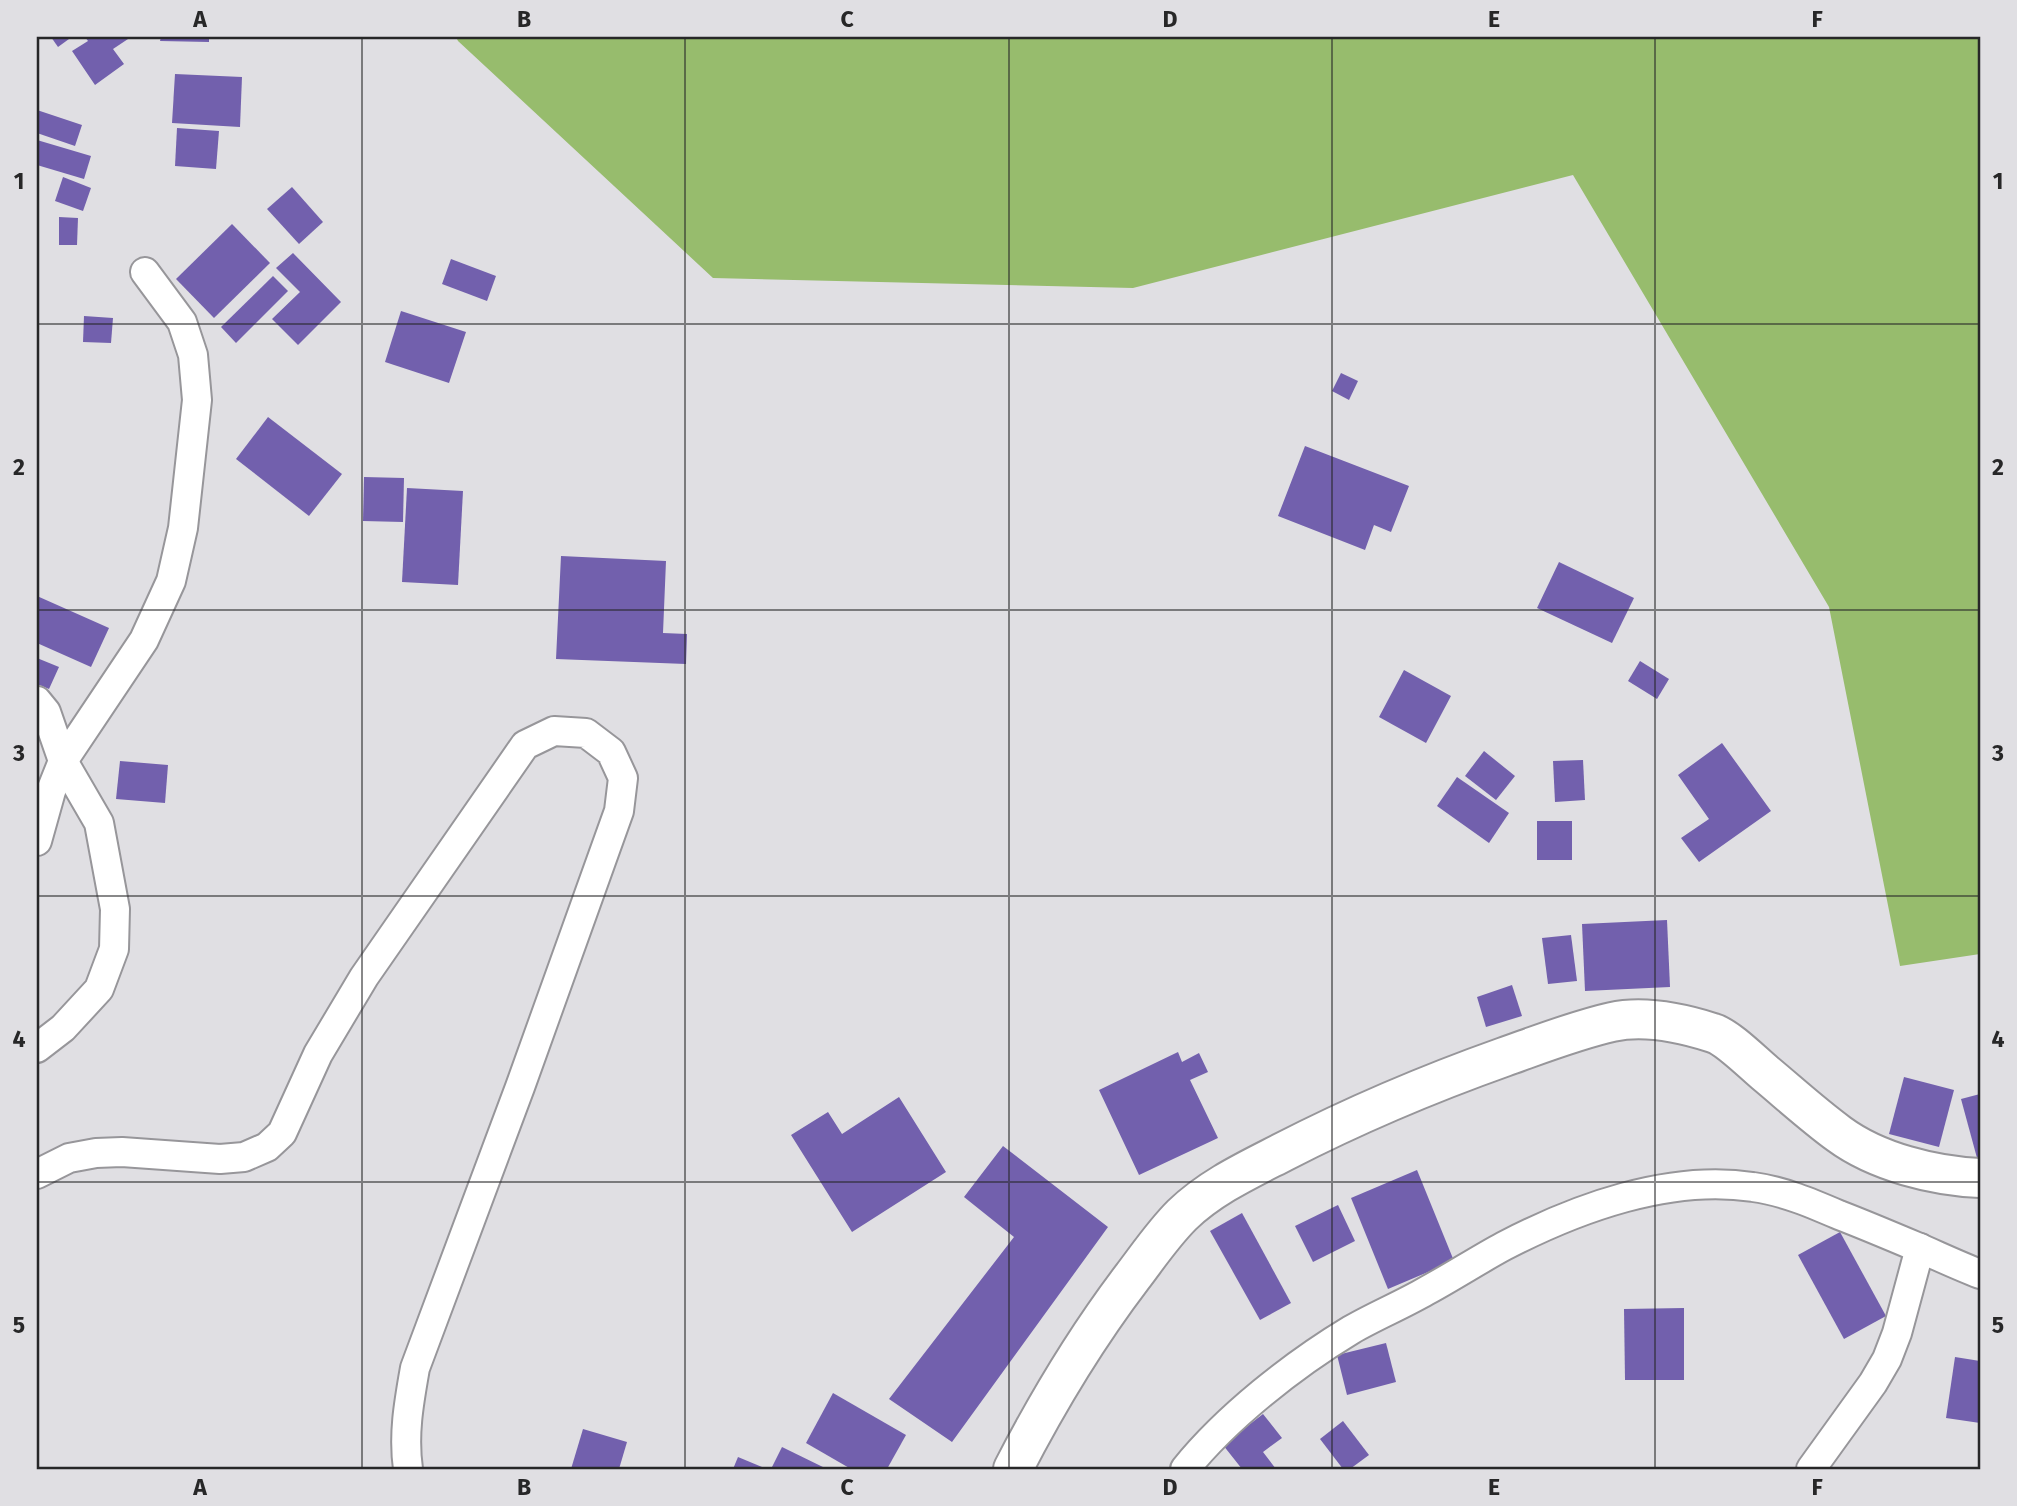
<svg xmlns="http://www.w3.org/2000/svg" width="2017" height="1506" viewBox="0 0 2017 1506" font-family="'Fira Sans',sans-serif">
<rect width="100%" height="100%" fill="#e0dfe3"/>
<path fill="#97bc6d" d="M456 37H1980V954L1900 966 1829 607 1573 175 1133 288 713 278 458 41Z"/>
<g fill="#7260ad">
<path d="M51 37H68L69 39 58 47Z"/>
<path d="M85 37H131L113 49 124 64 95 85 72 51 88 41Z"/>
<path d="M161 37H209V42L160 41Z"/>
<path d="M175 74 242 77 240 127 172 123Z"/>
<path d="M37 110 82 125 75 146 37 133Z"/>
<path d="M177 128 219 131 216 169 175 166Z"/>
<path d="M37 140 91 156 84 179 37 165Z"/>
<path d="M63 177 91 188 83 211 55 201Z"/>
<path d="M292 187 323 222 299 244 267 209Z"/>
<path d="M59 217 78 218 77 245H59Z"/>
<path d="M232 224 270 263 214 318 176 279Z"/>
<path d="M293 253 341 302 298 345 272 319 300 292 276 268Z"/>
<path d="M451 259 496 276 487 301 442 284Z"/>
<path d="M273 276 288 291 236 343 221 327Z"/>
<path d="M401 311 466 332 449 383 385 362Z"/>
<path d="M84 316 113 318 111 343 83 342Z"/>
<path d="M1341 373 1358 381 1349 400 1332 391Z"/>
<path d="M268 417 342 474 309 516 236 459Z"/>
<path d="M1305 446 1409 486 1391 532 1374 525 1365 550 1278 516Z"/>
<path d="M364 477 404 478 403 522 363 521Z"/>
<path d="M407 488 463 491 458 585 402 582Z"/>
<path d="M561 556 666 561 663 633 687 634 686 664 556 659Z"/>
<path d="M1559 562 1634 598 1612 643 1537 608Z"/>
<path d="M37 596 109 628 91 667 37 643Z"/>
<path d="M37 658 59 667 49 689 37 684Z"/>
<path d="M1640 661 1669 679 1657 699 1628 681Z"/>
<path d="M1404 670 1451 696 1426 743 1379 717Z"/>
<path d="M1722 743 1771 811 1699 862 1681 838 1709 819 1678 775Z"/>
<path d="M1484 751 1515 776 1496 800 1465 776Z"/>
<path d="M1583 760 1585 800 1555 802 1553 761Z"/>
<path d="M120 761 168 765 165 803 116 799Z"/>
<path d="M1457 777 1509 813 1489 843 1437 806Z"/>
<rect x="1537" y="821" width="35" height="39"/>
<path d="M1667 920 1670 987 1585 991 1582 924Z"/>
<path d="M1571 935 1577 981 1548 984 1542 938Z"/>
<path d="M1512 985 1522 1016 1486 1027 1477 997Z"/>
<path d="M1178 1052 1182 1062 1199 1053 1208 1072 1190 1080 1218 1138 1139 1175 1099 1090Z"/>
<path d="M1904 1077 1954 1090 1939 1147 1889 1134Z"/>
<path d="M1980 1094V1157L1977 1158 1961 1099Z"/>
<path d="M899 1097 946 1172 852 1232 791 1135 828 1112 842 1134Z"/>
<path d="M1003 1146 1108 1227 952 1442 889 1399 1014 1237 964 1197Z"/>
<path d="M1417 1170 1454 1261 1388 1289 1351 1198Z"/>
<path d="M1338 1205 1355 1241 1313 1262 1295 1226Z"/>
<path d="M1242 1213 1291 1303 1260 1320 1210 1231Z"/>
<path d="M1840 1232 1886 1316 1844 1339 1798 1255Z"/>
<path d="M1684 1308V1380H1625L1624 1309Z"/>
<path d="M1386 1343 1396 1382 1347 1395 1337 1355Z"/>
<path d="M1955 1357 1980 1361V1423L1946 1418Z"/>
<path d="M833 1393 906 1435 887 1469H851L806 1443Z"/>
<path d="M1263 1414 1282 1438 1263 1452 1276 1469H1242L1223 1445Z"/>
<path d="M1343 1421 1369 1455 1350 1469H1343L1320 1439Z"/>
<path d="M583 1429 627 1442 619 1469H571Z"/>
<path d="M782 1447 827 1469H771Z"/>
<path d="M738 1457 762 1467 761 1469H733Z"/>
</g>
<g fill="none" stroke-linecap="round" stroke-linejoin="round">
<g stroke="#97969a" stroke-width="32">
<g id="minor">
<path d="M37 701 46 712 63 761 99 823 115 909 114 949 99 989 63 1028 37 1048"/>
<path d="M37 841 51 791 63 761 144 640 171 581 183 528 197 400 193 355 182 322 145 272"/>
<path d="M37 1174 69 1158 96 1153 122 1152 220 1159 244 1157 267 1147 282 1133 318 1054 364 977 525 745 554 731 586 733 611 752 623 778 619 811 520 1087 415 1368C409 1402 403 1434 408 1469"/>
<path d="M1185 1469C1227 1417 1293 1365 1351 1330 1375 1316 1402 1305 1426 1291 1452 1277 1478 1260 1504 1246 1577 1208 1670 1174 1753 1187 1783 1191 1811 1203 1839 1215 1865 1225 1891 1236 1917 1247 1938 1256 1959 1266 1980 1274"/>
<path d="M1811 1469 1873 1383 1887 1359 1897 1333 1920 1248"/>
</g>
</g>
<g stroke="#97969a" stroke-width="42">
<path id="secondary" d="M1013 1469C1049 1399 1085 1339 1133 1276 1149 1255 1163 1234 1182 1215 1211 1187 1248 1170 1283 1152 1355 1115 1428 1084 1504 1057 1538 1045 1576 1030 1612 1022 1644 1015 1682 1023 1713 1033 1727 1037 1752 1062 1765 1073 1789 1093 1813 1115 1839 1134 1877 1162 1934 1176 1980 1178"/>
</g>
<use href="#minor" stroke="#fff" stroke-width="28"/>
<use href="#secondary" stroke="#fff" stroke-width="38"/>
</g>
<path fill="none" stroke="#272728" stroke-width="2" stroke-opacity="0.55" d="M362 37V1469M685 37V1469M1009 37V1469M1332 37V1469M1655 37V1469M37 324H1980M37 610H1980M37 896H1980M37 1182H1980"/>
<rect width="2017" height="1506" fill="none" stroke="#e0dfe3" stroke-width="77"/>
<rect x="38" y="38" width="1941" height="1430" fill="none" stroke="#272728" stroke-width="2.5"/>
<g font-size="23" text-anchor="middle" font-weight="bold" fill="#272728">
<text x="200" y="27">A</text>
<text x="524" y="27">B</text>
<text x="847" y="27">C</text>
<text x="1170" y="27">D</text>
<text x="1494" y="27">E</text>
<text x="1817" y="27">F</text>
<text x="19" y="189">1</text>
<text x="1998" y="189">1</text>
<text x="19" y="475">2</text>
<text x="1998" y="475">2</text>
<text x="19" y="761">3</text>
<text x="1998" y="761">3</text>
<text x="19" y="1047">4</text>
<text x="1998" y="1047">4</text>
<text x="19" y="1333">5</text>
<text x="1998" y="1333">5</text>
<text x="200" y="1495">A</text>
<text x="524" y="1495">B</text>
<text x="847" y="1495">C</text>
<text x="1170" y="1495">D</text>
<text x="1494" y="1495">E</text>
<text x="1817" y="1495">F</text>
</g>
</svg>
